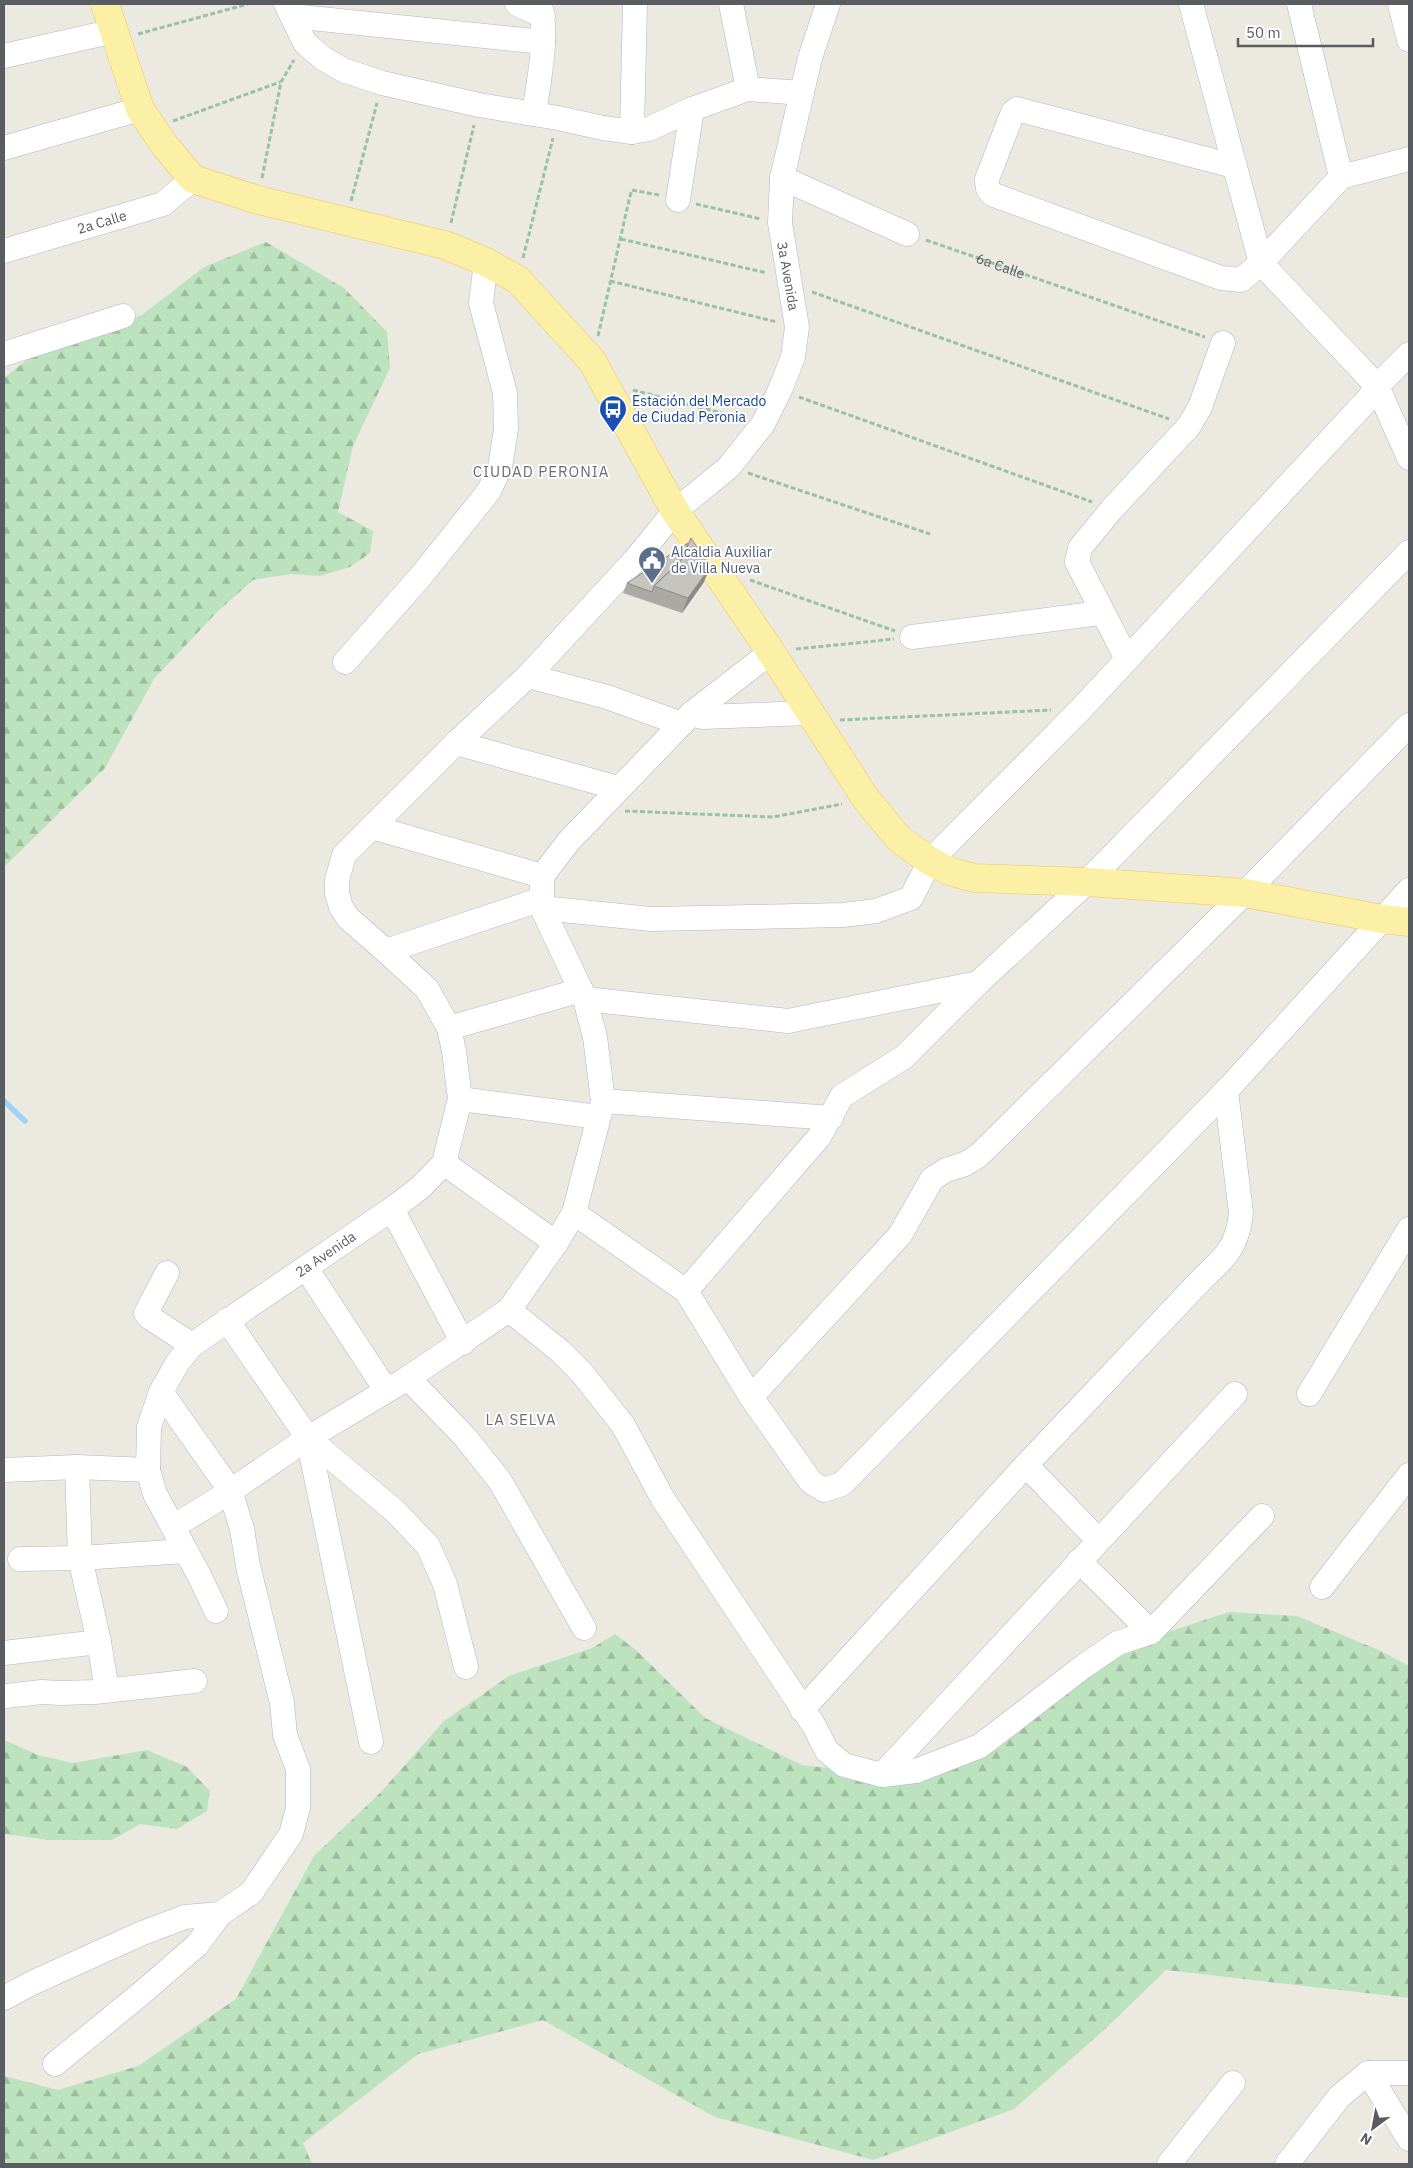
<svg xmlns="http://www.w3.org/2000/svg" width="1413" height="2168" viewBox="0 0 1413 2168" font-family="'IBM Plex Sans',sans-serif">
<defs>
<pattern id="forest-firs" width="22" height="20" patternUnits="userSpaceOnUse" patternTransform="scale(1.25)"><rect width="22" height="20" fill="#bde3be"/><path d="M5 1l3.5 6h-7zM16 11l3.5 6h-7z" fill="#9dbb9e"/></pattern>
</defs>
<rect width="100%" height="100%" fill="#ebe9e0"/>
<g fill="url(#forest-firs)">
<path d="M266 242 344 288 387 332 390 368 353 446 338 512 373 531 370 553 350 567 320 576 291 574 253 580 217 612 154 679 105 768 4 867V378L32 356 142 315 204 267Z"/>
<path d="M1229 1612 1297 1616 1381 1651 1409 1666V1998L1166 1970 1103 2031 1014 2109 873 2160 715 2117 543 2020 418 2054 303 2143 312 2164H4V2076L58 2090 138 2066 236 1999 314 1856 381 1792 444 1721 509 1676 592 1648 615 1634 636 1650 705 1718 802 1765 891 1775 987 1742 1140 1641Z"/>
<path d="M4 1740 38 1755 73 1763 147 1750 187 1767 210 1791 207 1811 177 1829 140 1824 112 1840H49L4 1834Z"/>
</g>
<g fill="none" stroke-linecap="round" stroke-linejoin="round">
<path stroke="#a0d1fb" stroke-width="5.5" d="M4 1101 25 1121"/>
<g stroke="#b3b6bb" stroke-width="25">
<g id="minor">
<path d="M286 4 305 43 324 59 343 70 382 83 479 105 558 118 603 128 632 132 649 129 692 109 748 89 802 93"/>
<path d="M517 4 543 16"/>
<path d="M731 4 748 89"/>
<path d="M1191 4 1261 263 1377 386 1409 458"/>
<path d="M1299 4 1341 177"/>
<path d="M1400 4 1409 40"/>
<path d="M292 16 543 42"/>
<path d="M4 56 114 31"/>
<path d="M534 114C539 78 548 39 540 4"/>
<path d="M632 132 635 4"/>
<path d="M4 148 140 109"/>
<path d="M1233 166 1017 109 1013 112 987 179C987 186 987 191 994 195L1221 278 1241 280 1261 263 1341 177 1409 159"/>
<path d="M782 178 907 234"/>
<path d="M678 200 692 109"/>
<path id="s2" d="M4 251 163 204 193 179"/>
<path d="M4 354 123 316"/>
<path d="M912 637 1101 613"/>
<path d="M1127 659 1077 562 1080 548 1112 509 1189 426 1200 407 1223 343"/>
<path d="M345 662 421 576 489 491 500 467 506 429 505 393 481 303 486 262"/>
<path d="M528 676 607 697 682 724"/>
<path d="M691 714 702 717 810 713"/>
<path d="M456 743 618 788"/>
<path d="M372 827 542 876"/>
<path d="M542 908 651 919 843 915 876 911 911 898 930 861 1082 708 1369 398 1377 386 1409 354"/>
<path d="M386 951 542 899"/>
<path d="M585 999 788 1021 978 983"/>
<path d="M449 1028 581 990"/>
<path d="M460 1099 598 1117"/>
<path d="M603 1101 831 1118"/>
<path d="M444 1163 556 1243"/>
<path d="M392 1209 463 1343"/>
<path d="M574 1213 686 1291 751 1397 811 1482 824 1490 842 1484 1226 1091 1409 890"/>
<path d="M306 1268 386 1390"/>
<path d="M167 1273 146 1313 149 1317 192 1345"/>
<path d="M686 1291 819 1137 842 1096 904 1057 978 983 1087 882 1409 552"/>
<path d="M509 1310 560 1351 582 1373 623 1425 663 1499 813 1724 827 1751 844 1765 882 1775 916 1771 980 1746 1084 1666 1118 1643 1151 1632 1262 1516"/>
<path d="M227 1320 308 1438 396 1512 428 1546 445 1584 466 1667"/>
<path d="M408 1378 465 1437 500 1481 584 1628"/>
<path d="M1309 1394 1409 1229"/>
<path d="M751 1397 900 1235 932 1179 946 1170 965 1164 978 1156 1245 893 1409 725"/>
<path d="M308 1438 371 1742"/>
<path d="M1026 1465 1098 1540"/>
<path d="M77 1467 80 1558 99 1642 107 1690"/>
<path d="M4 1470 77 1467 148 1470"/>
<path d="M173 1527 223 1496 308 1438 408 1378 509 1310 556 1243 574 1213 603 1101 595 1037 585 999 542 908V876L569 841 691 714 771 652"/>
<path d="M20 1559 80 1558 185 1551"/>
<path d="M1079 1561 1151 1632"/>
<path d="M1322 1587 1409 1475"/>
<path id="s3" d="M216 1611 199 1575 155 1494 148 1470 149 1427 161 1392 178 1362 192 1345 392 1209 421 1187 444 1163 460 1099 454 1051 449 1028 427 989 386 951 348 918 341 907 337 894V880L344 855 456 743 528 676 634 561 675 511 729 467 763 424 780 390 793 357 797 327 780 223 782 178 810 58 828 4"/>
<path d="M4 1653 99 1642"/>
<path d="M6 1696 42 1692 60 1693 95 1692 195 1681"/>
<path d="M802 1710 1026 1465 1203 1278C1226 1257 1238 1245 1241 1213L1226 1091"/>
<path d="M882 1775 1235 1394"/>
<path d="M4 1998 32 1983 140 1934 185 1917 220 1914"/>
<path d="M55 2064 143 1992 197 1945 220 1914 251 1893 291 1834 298 1808V1769L285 1735 282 1703 248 1566 242 1529 230 1490 161 1392"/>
<path d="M1368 2073 1409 2139"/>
<path d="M1169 2164 1233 2083"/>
<path d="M1287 2164 1340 2096 1368 2073H1409"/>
</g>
</g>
<g stroke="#ebc75a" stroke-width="29">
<path id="major" d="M105 4 140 109 165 146 193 179 258 200 445 245 486 262 518 280 592 361 675 511 771 652 866 799 899 839 930 861 949 871 974 878 1087 882 1245 893 1382 919 1409 922"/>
</g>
<g stroke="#97c3a5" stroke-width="3" stroke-dasharray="5 2.5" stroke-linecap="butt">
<path d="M138 34 248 4"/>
<path d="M173 121 280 82"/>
<path d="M262 178 281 82 294 60"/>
<path d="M351 201 377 103"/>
<path d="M696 204 761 219"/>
<path d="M451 223 474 125"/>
<path d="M621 239 767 273"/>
<path id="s1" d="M926 240 1205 337"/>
<path d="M523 258 553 138"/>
<path d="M610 281 777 322"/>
<path d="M812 292 1169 419"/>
<path d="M598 336 630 196 632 190 659 195"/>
<path d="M633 390 741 418"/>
<path d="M799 397 1092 502"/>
<path d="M748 473 930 534"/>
<path d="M750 580 895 631"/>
<path d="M796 649 894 639"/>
<path d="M840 720 1051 710"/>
<path d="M625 811 773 817 842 804"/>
</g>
<use href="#minor" stroke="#fff" stroke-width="24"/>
<use href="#major" stroke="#fbf0a5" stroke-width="28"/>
</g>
<path fill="#aaa9a3" d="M704 582 682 613 623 593 627 583Z"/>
<path fill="#8b8985" d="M710 567 704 582 682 613 688 598Z"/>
<g fill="#c6c4be" stroke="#8b8985">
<path d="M691 538 710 567 688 598 654 586 682 559Z"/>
<path d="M688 543 682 559 654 586 652 592 627 583Z"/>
</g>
<defs>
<g id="bus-pin" transform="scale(1.4375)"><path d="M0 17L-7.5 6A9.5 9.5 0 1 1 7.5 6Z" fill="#1a4fb4" stroke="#fff"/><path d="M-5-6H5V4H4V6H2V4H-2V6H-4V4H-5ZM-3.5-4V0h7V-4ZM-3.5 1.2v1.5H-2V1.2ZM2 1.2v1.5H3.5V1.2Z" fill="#fff"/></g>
<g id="civic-pin" transform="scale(1.4375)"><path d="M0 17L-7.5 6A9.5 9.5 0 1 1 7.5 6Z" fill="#5c6f8a" stroke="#fff"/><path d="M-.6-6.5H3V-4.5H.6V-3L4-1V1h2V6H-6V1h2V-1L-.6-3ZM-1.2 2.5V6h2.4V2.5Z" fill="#fff"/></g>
</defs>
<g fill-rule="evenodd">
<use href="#bus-pin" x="613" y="409"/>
<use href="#civic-pin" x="652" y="560"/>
</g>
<g text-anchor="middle" stroke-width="4" stroke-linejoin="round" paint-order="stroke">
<g font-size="14" fill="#595c61" stroke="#fff">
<text dy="5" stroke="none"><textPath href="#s2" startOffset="102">2a Calle</textPath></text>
<text dy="5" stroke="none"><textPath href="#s1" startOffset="79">6a Calle</textPath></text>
<text transform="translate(788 276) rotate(80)" y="5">3a Avenida</text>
<text dy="5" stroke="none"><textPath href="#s3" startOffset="455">2a Avenida</textPath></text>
</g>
<g font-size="14" fill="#164399" stroke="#fff" text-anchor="start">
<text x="632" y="406">Estación del Mercado<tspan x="632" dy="16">de Ciudad Peronia</tspan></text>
</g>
<g font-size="14" fill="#4e5e75" stroke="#fff" text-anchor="start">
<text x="671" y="557">Alcaldia Auxiliar<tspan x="671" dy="16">de Villa Nueva</tspan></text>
</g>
<g font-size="15" letter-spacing="1" fill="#6a6e73" stroke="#fff">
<text x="541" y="477">CIUDAD PERONIA</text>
<text x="521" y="1425">LA SELVA</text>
</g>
</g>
<rect width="1413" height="2168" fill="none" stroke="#595c61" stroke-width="10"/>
<g transform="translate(1373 2128) rotate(212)" stroke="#ffffff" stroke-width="4" paint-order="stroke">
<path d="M0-4L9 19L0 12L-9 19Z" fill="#595c61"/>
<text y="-8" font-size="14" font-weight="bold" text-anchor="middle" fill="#595c61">N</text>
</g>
<path d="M1238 38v8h135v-8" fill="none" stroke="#595c61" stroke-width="2.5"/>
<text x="1246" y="38" font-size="15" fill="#595c61" stroke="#ffffff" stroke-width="4" paint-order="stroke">50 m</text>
</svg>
